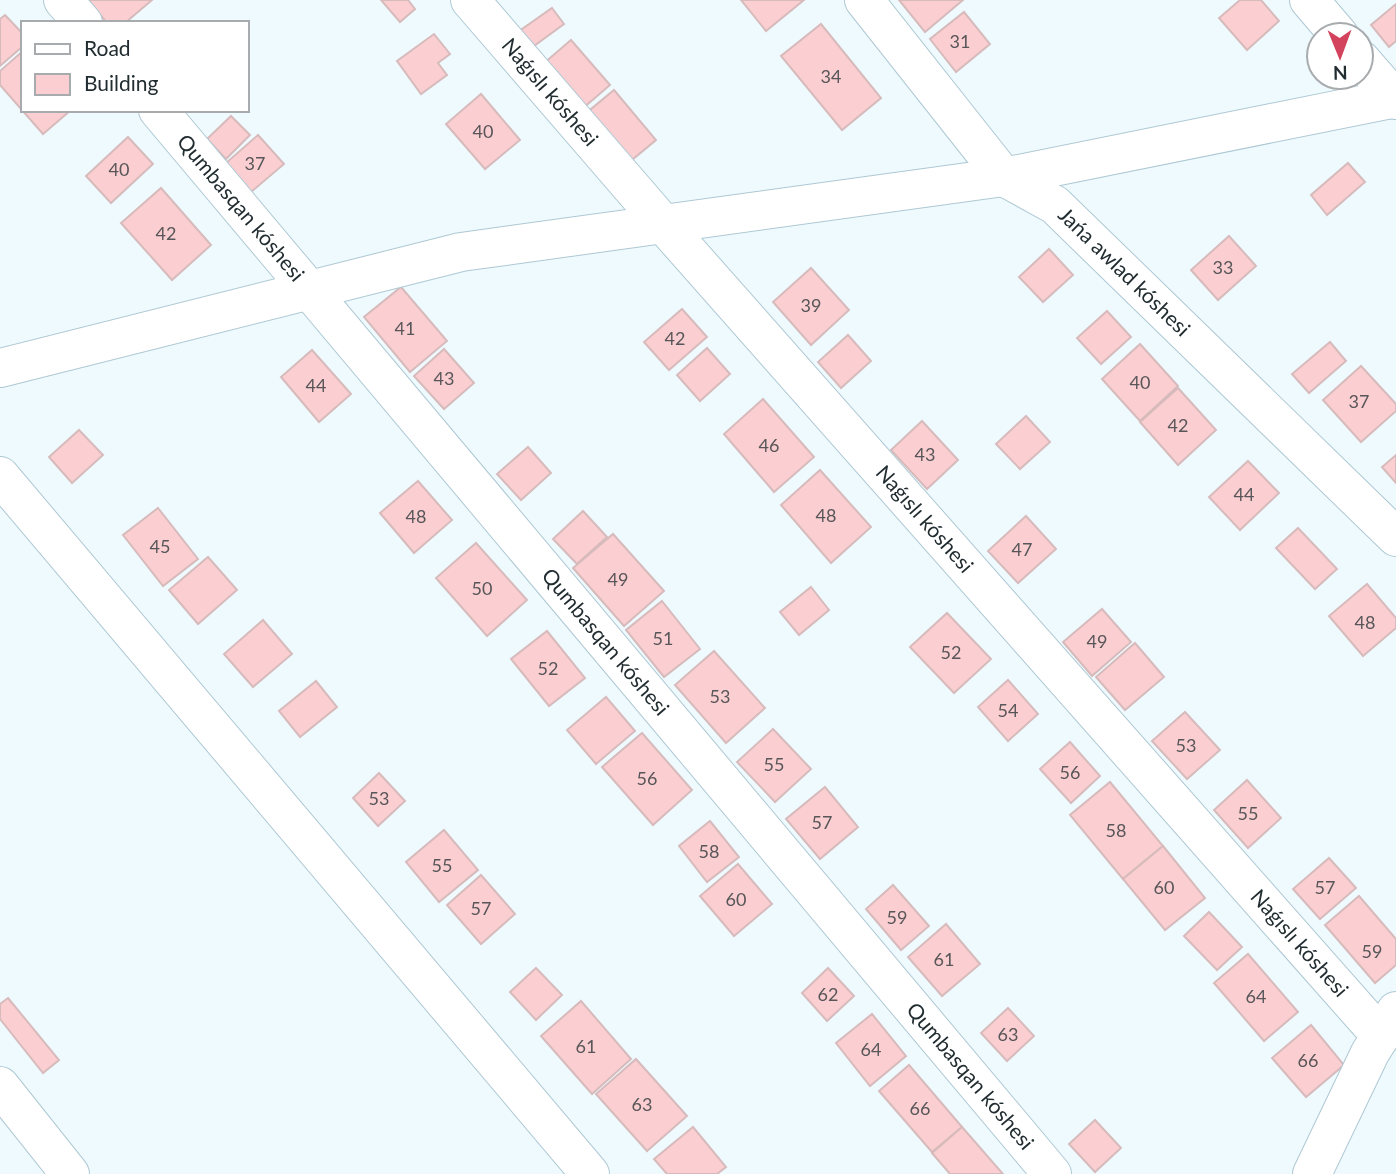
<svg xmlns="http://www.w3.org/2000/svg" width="1396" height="1174" viewBox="0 0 1396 1174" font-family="Lato,sans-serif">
<rect width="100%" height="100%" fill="#effaff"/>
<g fill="#fbcfd1" stroke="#d7bbbc" stroke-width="2">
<path d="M88 0H152L125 23H107Z"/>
<path d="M381 0H408L415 9 400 22Z"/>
<path d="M741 0H804L766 31Z"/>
<path d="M899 0H963L925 32Z"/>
<path d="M1240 0H1261L1279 21 1247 50 1219 18Z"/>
<path d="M1396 4V41L1389 47 1371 25Z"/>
<path d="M552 8 564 24 527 51 515 34Z"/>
<path d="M964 12 990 44 956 72 930 39Z"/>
<path d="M5 15 23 34V46L0 66V19Z"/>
<path d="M821 24 881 98 842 130 781 56Z"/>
<path d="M434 34 450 54 438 63 447 75 421 94 397 61Z"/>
<path d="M571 40 610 85 575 115 536 70Z"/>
<path d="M23 51V110H71L43 134 0 85V71Z"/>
<path d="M614 90 656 140 621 169 579 119Z"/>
<path d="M481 94 520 140 485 169 446 124Z"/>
<path d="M231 116 250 135 226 159 207 139Z"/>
<path d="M258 135 284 164 251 192 226 163Z"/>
<path d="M128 137 153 164 111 203 86 176Z"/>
<path d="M1348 163 1365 182 1327 215 1311 195Z"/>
<path d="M161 188 211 245 172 280 121 223Z"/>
<path d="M1229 236 1256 266 1218 300 1191 270Z"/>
<path d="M1049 249 1073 275 1043 302 1019 277Z"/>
<path d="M811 268 849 310 811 345 773 302Z"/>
<path d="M401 287 447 341 410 372 364 317Z"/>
<path d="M682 309 707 337 669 370 644 342Z"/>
<path d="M1107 311 1131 337 1101 364 1077 338Z"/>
<path d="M848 335 871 361 841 388 818 362Z"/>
<path d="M1330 342 1346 361 1309 393 1292 374Z"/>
<path d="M1140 344 1178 386 1140 421 1102 379Z"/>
<path d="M707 348 730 374 700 401 677 375Z"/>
<path d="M444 349 474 383 444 409 414 376Z"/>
<path d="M312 350 351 394 319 422 281 377Z"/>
<path d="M1361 366 1396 404V411L1361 442 1323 400Z"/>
<path d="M1178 388 1216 430 1178 465 1140 422Z"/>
<path d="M763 399 814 457 774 492 724 434Z"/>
<path d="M1026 416 1050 442 1020 469 996 444Z"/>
<path d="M922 421 958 460 927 489 891 450Z"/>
<path d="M79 430 103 455 72 483 49 457Z"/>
<path d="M528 447 551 473 521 500 497 474Z"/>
<path d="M1396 455V483L1382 467Z"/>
<path d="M1248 461 1279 493 1240 530 1209 497Z"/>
<path d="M820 470 871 527 831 563 781 505Z"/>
<path d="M418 481 452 520 414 553 380 513Z"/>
<path d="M158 508 198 559 163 586 123 535Z"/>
<path d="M583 511 607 537 577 564 553 539Z"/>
<path d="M1026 516 1056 549 1018 583 988 551Z"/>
<path d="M1298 528 1337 569 1315 589 1276 548Z"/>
<path d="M613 534 664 591 624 626 573 568Z"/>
<path d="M476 543 527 600 487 636 436 578Z"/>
<path d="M208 557 237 590 198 624 169 590Z"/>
<path d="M1367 584 1396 618V628L1363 656 1329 616Z"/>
<path d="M811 587 829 610 799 635 780 612Z"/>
<path d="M662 601 700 649 664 677 626 630Z"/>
<path d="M1102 609 1131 642 1092 676 1063 642Z"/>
<path d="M947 613 991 659 954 693 910 647Z"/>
<path d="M263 620 292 654 253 687 224 654Z"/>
<path d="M547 631 585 678 549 706 511 659Z"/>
<path d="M1135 643 1164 677 1125 710 1096 677Z"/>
<path d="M714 651 765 708 726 743 675 685Z"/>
<path d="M1008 680 1038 714 1008 741 978 707Z"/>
<path d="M316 681 337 707 300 737 279 711Z"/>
<path d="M606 697 635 731 596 764 567 730Z"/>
<path d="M1185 712 1220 750 1187 779 1152 741Z"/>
<path d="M773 729 811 769 775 802 737 762Z"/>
<path d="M642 733 692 790 653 825 602 767Z"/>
<path d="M1070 742 1100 776 1071 803 1040 769Z"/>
<path d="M379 773 405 801 378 826 353 798Z"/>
<path d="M1247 780 1281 818 1248 848 1214 810Z"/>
<path d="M1110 782 1163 846 1123 879 1070 815Z"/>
<path d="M825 787 858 827 820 859 786 819Z"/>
<path d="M710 821 739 857 707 882 679 846Z"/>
<path d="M444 830 478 870 439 902 406 862Z"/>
<path d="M1163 846 1205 898 1165 930 1123 879Z"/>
<path d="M1329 858 1356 888 1320 919 1293 889Z"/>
<path d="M738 864 772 904 734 936 700 896Z"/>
<path d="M481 875 515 914 481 944 447 905Z"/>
<path d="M893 885 929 926 901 950 866 909Z"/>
<path d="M1359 896 1396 939V965L1375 983 1325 925Z"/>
<path d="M1209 912 1242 947 1217 970 1184 936Z"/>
<path d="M946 924 980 964 942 996 908 957Z"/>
<path d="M1248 954 1298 1012 1264 1041 1214 983Z"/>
<path d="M536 968 562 995 536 1020 510 992Z"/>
<path d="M828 968 854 996 827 1021 802 993Z"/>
<path d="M8 998 59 1060 43 1073 0 1019V1004Z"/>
<path d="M581 1001 631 1059 592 1094 541 1036Z"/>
<path d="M1008 1008 1034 1036 1007 1061 981 1033Z"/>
<path d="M872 1014 906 1056 870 1086 836 1043Z"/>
<path d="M1311 1025 1344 1065 1306 1097 1272 1058Z"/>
<path d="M636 1059 687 1116 647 1151 596 1094Z"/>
<path d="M909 1065 962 1127 932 1152 879 1091Z"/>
<path d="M1095 1120 1121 1148 1095 1172 1069 1144Z"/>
<path d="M693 1127 726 1167 717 1174H667L654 1159Z"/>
<path d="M962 1127 1003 1174H950L932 1153Z"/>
</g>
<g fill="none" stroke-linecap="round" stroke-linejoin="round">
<g stroke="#aec8d3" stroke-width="40">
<g id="minor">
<path d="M63 0 83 23"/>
<path id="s1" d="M470 0 665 226 1381 1036"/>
<path id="s2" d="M864 0 1004 177 1055 205 1396 537"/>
<path d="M1309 0 1339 35"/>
<path d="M1361 60 1396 100"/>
<path id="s3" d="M158 110 1052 1174"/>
<path d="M0 368 461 252 1004 177 1396 98"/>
<path d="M0 476 590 1174"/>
<path d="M0 1086 70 1174"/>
<path d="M1312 1174 1370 1053 1396 1011"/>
</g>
</g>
<use href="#minor" stroke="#fff" stroke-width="38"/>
</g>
<g text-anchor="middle" stroke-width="7" stroke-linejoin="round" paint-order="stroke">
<g font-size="18" fill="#585659">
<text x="960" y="48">31</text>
<text x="831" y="83">34</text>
<text x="483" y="138">40</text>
<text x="255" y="170">37</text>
<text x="119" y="176">40</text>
<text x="166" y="240">42</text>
<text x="1223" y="274">33</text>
<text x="811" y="312">39</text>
<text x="405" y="335">41</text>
<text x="675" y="345">42</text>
<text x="444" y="385">43</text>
<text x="1140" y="389">40</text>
<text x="316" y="392">44</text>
<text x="1359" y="408">37</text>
<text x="1178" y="432">42</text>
<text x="769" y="452">46</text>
<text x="925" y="461">43</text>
<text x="1244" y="501">44</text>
<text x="826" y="522">48</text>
<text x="416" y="523">48</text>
<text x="160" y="553">45</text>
<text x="1022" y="556">47</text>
<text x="618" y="586">49</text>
<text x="482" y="595">50</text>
<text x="1365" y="629">48</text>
<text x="663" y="645">51</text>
<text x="1097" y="648">49</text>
<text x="951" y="659">52</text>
<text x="548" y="675">52</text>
<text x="720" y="703">53</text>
<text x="1008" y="717">54</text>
<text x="1186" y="752">53</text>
<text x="774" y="771">55</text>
<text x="1070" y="779">56</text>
<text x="647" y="785">56</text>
<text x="379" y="805">53</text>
<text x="1248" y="820">55</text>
<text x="822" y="829">57</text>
<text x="1116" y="837">58</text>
<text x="709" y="858">58</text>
<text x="442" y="872">55</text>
<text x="1164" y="894">60</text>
<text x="1325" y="894">57</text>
<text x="736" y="906">60</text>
<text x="481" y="915">57</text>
<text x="897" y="924">59</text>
<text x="1372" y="958">59</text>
<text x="944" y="966">61</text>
<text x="828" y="1001">62</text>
<text x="1256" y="1003">64</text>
<text x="1008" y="1041">63</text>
<text x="586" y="1053">61</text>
<text x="871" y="1056">64</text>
<text x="1308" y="1067">66</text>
<text x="642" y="1111">63</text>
<text x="920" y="1115">66</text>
</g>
<g font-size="21" fill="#222d31" stroke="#fff">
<text dy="7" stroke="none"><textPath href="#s1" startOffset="122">Naǵıslı kóshesi</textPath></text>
<text dy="7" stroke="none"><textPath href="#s3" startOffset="128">Qumbasqan kóshesi</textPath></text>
<text dy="7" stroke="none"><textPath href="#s2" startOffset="380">Jańa awlad kóshesi</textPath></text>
<text dy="7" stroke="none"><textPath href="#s1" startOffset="690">Naǵıslı kóshesi</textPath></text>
<text dy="7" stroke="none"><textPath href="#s3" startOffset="695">Qumbasqan kóshesi</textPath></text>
<text dy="7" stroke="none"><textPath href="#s1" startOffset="1256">Naǵıslı kóshesi</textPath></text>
<text dy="7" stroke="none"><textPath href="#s3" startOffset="1262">Qumbasqan kóshesi</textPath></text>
</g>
</g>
<rect x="21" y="21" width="228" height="91" fill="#ffffff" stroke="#a7abad" stroke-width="2"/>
<rect x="35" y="44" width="35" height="10" fill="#ffffff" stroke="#a7abad" stroke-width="2"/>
<text x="84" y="56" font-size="21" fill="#222d31">Road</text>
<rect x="35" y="74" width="35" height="21" fill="#fbcfd1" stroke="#a7abad" stroke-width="2"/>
<text x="84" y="91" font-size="21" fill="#222d31">Building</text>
<g transform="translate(1340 56) rotate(179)"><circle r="33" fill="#ffffff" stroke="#a7abad" stroke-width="2"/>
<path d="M0-5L12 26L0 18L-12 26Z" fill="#d3435d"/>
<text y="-10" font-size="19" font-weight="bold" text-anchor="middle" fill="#222d31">N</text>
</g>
</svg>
